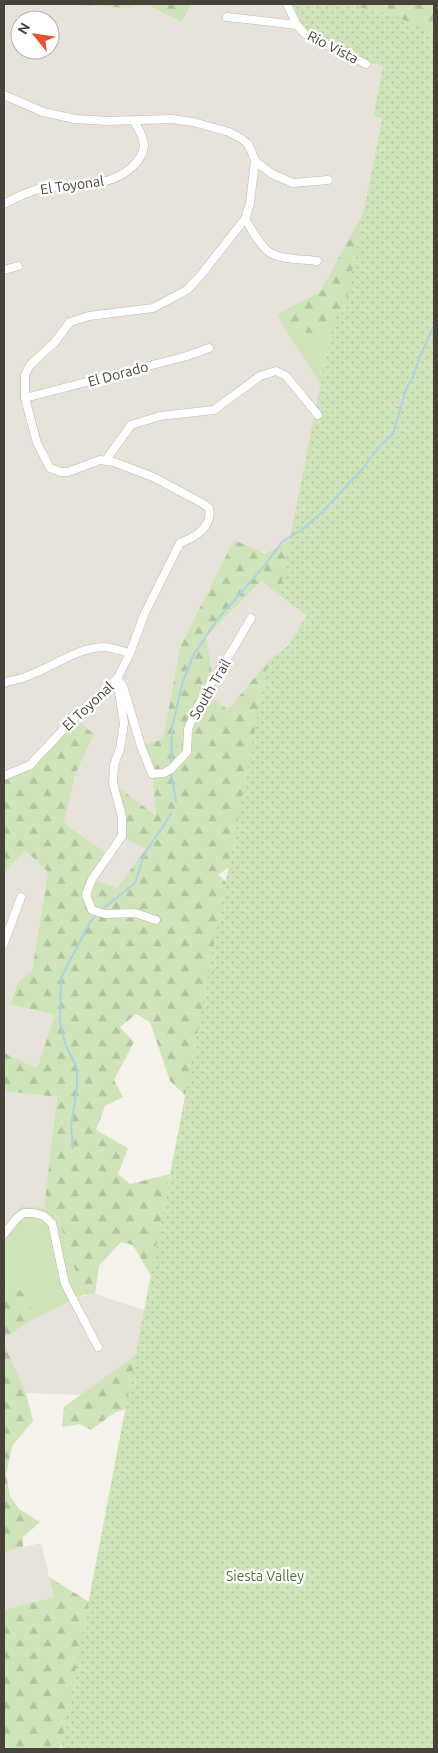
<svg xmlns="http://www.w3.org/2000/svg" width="438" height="1753" viewBox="0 0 438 1753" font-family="Ubuntu,sans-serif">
<defs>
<pattern id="forest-firs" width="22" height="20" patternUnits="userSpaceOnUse" patternTransform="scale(1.25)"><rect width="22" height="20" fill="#cfe4b8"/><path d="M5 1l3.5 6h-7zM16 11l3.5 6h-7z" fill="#b3c59f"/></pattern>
<pattern id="park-dots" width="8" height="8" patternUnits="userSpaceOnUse" patternTransform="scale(1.25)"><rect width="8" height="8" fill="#cfe4b8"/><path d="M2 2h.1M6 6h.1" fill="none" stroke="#b3c59f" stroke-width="1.8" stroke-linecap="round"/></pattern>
</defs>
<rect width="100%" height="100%" fill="#f4f2eb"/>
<g fill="#e7e3da" fill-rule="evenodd">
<path d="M4 4H75L78 5 130 8 146 4 179 22 192 4H291L308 31 366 62 383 66 373 115 382 117 364 211 320 292 277 314 321 385 290 540 265 555 234 540 180 647 163 739 152 774 156 817 114 784 147 849 117 888 92 879 109 855 64 823 75 775 94 734 4 776V204L8 202 4 191ZM20 20H50V50H20Z"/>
<path d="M263 581 279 595 307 615 288 646 268 661 228 710 206 692V637Z"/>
<path d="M25 849 48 872 32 971 18 982 10 1003 55 1015 37 1068 4 1053V873Z"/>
<path d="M4 1091 57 1097 44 1208 23 1206 13 1214 4 1227Z"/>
<path d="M95 1294 144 1310 136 1355 83 1395 26 1393 4 1344V1338L32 1320 79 1297Z"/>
<path d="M41 1543 54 1597 4 1610V1552Z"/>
</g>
<g fill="#cfe4b8">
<path d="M286 330 330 336 321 385Z"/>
<path d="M23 1206 44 1208 58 1217 83 1295 32 1320 31 1299 17 1288 4 1283V1227L13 1214Z"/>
<path d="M54 1597 52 1616 34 1602Z"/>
</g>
<g fill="url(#forest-firs)" fill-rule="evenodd">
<path d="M75 4H146L130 8 78 5Z"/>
<path d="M146 4H192L180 22Z"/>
<path d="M291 4H434V36L301 22Z"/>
<path d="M434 163V952L229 867 218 875 226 882 242 908 185 1095 170 1081 150 1022 136 1014 120 1027 134 1042 114 1080 123 1097 105 1106 96 1130 128 1148 118 1174 130 1184 170 1174 151 1276 133 1245 121 1242 99 1266 95 1294 83 1295 58 1217 44 1208 57 1097 4 1091V1053L37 1068 55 1015 10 1004 18 982 32 971 48 872 25 850 4 873V776L26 768 74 718 94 734 75 775 64 823 109 855 92 879 117 888 146 849 122 836 113 783 156 816 152 774 141 746 163 739 180 647 234 540 265 554 290 540 330 336 286 330 277 314 320 292 364 211ZM262 581 279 595 307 615 288 646 268 661 228 710 206 692 213 679 206 637Z"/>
<path d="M4 1283 17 1288 31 1299 32 1320 4 1338Z"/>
<path d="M144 1310 140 1384 125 1409 114 1413 91 1430 80 1424 62 1427 64 1407 136 1355Z"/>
<path d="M4 1344 26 1393 33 1421 12 1446 6 1475 10 1496 19 1509 40 1522 23 1537V1547L4 1552Z"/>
<path d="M49 1577 89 1602 100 1638 59 1749H4V1610L34 1602 52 1615 54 1597Z"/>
</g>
<path fill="url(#park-dots)" d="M291 4H346L393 15 434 34V1749H65L61 1746 268 661 288 646 307 615 279 595 335 312 344 313 382 118 373 116 383 66 366 62 307 31Z"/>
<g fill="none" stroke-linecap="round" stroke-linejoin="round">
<g stroke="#aed0ea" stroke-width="2">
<path d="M171 765 172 728 183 681 194 654 217 620 265 565 282 542 304 528 323 511 363 468 378 448 393 434 406 389 413 377 420 356 434 326"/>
<path d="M171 772 176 802"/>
<path d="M104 908 135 883 145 853 166 822 171 813"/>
<path d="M73 1148 71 1127 77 1087V1068L66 1046 60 1023 61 978 90 922 95 917"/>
</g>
<g stroke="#bfb9ae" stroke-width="9">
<g id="street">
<path d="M287 4 297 25 305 34 366 64"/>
<path d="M227 17 297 25"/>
<path d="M4 95 43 112 75 119 108 121 171 119 193 122 229 132 242 139 247 143 251 150 255 161 250 203 245 219 200 276 187 290 153 308 89 316 70 322 54 343 30 365 25 375V398L37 443 50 468 61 472H68L100 460 114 462 153 477 202 503 209 508C213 526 196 537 180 543L144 615 130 653 117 679 74 718 30 765 4 776"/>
<path d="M255 161 272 174 293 183 328 180"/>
<path d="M4 204C15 198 26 192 39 189 70 182 104 191 131 168 138 162 143 156 144 146 144 137 138 128 134 121"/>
<path d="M245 219C252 229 259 245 269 252 281 260 302 259 317 261"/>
<path d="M4 270 18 266"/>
<path d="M25 398 187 356 209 348"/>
<path d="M106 460 131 425 160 416 214 410 260 376 276 371 286 376 318 415"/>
<path d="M117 679 124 723 120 749 114 765 113 783 122 817V836L92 879 86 895 92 910 105 914 135 913 156 920"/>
<path d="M119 681 123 686 141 746 152 774 164 773 171 769 187 752 188 729 197 708 213 679 230 654 251 618"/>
<path d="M4 683C12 680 22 679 30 675 54 666 77 648 103 647 112 647 120 651 130 653"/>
<path d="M4 943 21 897"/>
<path d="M4 1234 17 1218 24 1213H34L44 1216 52 1223 65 1284 98 1347"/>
</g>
</g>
<use href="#street" stroke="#fff" stroke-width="8"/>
</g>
<g text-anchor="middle" stroke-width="5" stroke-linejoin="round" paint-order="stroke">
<g font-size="14" fill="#47423a" stroke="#fff">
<text transform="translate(333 47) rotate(27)" y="5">Rio Vista</text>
<text transform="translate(72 185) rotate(-8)" y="5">El Toyonal</text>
<text transform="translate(118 374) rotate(-15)" y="5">El Dorado</text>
<text transform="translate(210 689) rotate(-60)" y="5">South Trail</text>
<text transform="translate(88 706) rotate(-43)" y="5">El Toyonal</text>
</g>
<g font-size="14" fill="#497432" stroke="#fff">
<text x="265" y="1581">Siesta Valley</text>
</g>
</g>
<rect width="438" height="1753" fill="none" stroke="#47423a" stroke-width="10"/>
<g transform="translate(35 35) rotate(300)"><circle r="24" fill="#ffffff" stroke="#b5b3b0"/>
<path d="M0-4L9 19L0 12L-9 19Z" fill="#e55231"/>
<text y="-8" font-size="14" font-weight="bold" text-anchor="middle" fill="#47423a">N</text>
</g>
</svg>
